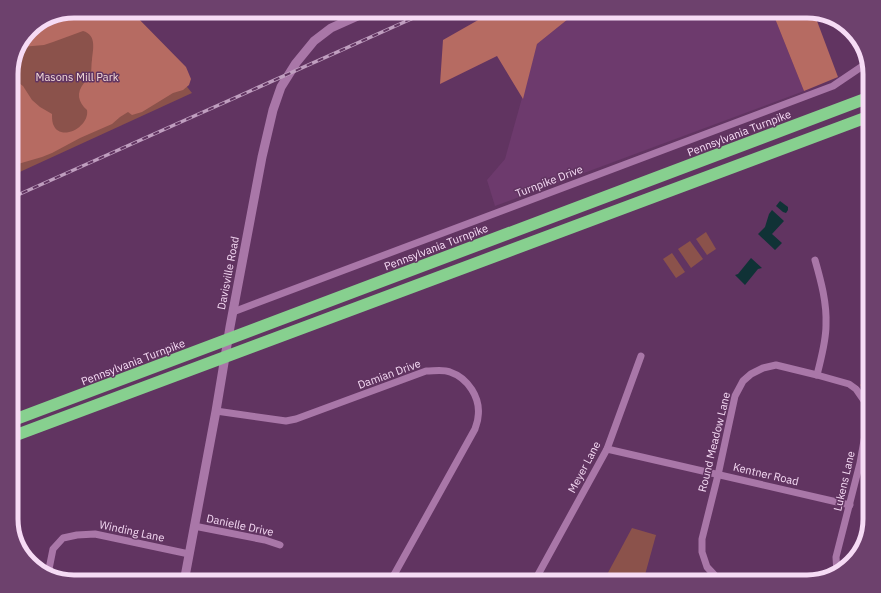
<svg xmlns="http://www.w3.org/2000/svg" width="881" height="593" viewBox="0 0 881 593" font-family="'IBM Plex Sans',sans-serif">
<rect width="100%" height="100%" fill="#613461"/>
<path fill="#6d3a6d" d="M578 11H732L742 17 761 11H772L804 91 495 206 487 180 505 159 537 44Z"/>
<g fill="#8b524b">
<path d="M74 11H125L192 93 11 176V70L30 29Z"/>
<path d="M706 232 716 249 707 255 696 239Z"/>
<path d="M690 241 703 259 691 268 678 249Z"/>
<path d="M672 253 685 272 676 278 663 259Z"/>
<path d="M870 374V399L860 385Z"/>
<path d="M632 528 656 535 643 582H603Z"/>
</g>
<g fill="#b66b62">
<path d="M74 11H131L186 67 191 79 189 85 183 90 173 93 142 112 132 115 128 112 120 117 112 124 80 138 52 153 42 157 11 166V77L23 86 32 100 40 107 52 114C52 117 52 121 53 124 60 143 90 127 87 110 78 102 76 93 84 83 86 80 89 79 90 76 92 72 91 65 92 60 93 49 97 35 83 31L53 42 44 45 21 47 30 29Z"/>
<path d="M494 11H578L537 44 523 99 497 56 440 84 443 40Z"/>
<path d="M772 11H807L814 13 838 77 804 91Z"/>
</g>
<g fill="#103236">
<path d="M780 201 788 207V210L786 213 783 212 776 206Z"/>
<path d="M772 210 784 221 772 234 782 243 775 250 758 234 765 227 769 214Z"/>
<path d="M751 258 762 268 758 269 745 285 735 275 738 274Z"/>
</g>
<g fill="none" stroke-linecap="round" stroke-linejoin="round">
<g stroke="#a977a8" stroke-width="7">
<path d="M815 260C821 281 827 303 826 325 826 342 821 358 817 375"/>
<path d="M233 312 833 86 867 63"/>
<path d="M216 411 286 421 296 419 426 371C434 371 443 369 450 372 468 378 481 398 478 417 478 421 476 425 475 429L390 582"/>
<path d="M607 449 850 505"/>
<path d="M194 526 265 540 280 545"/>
<path d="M48 574 53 549 63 538 77 535 95 534 189 554"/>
<path d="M534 582 607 449 641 356"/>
<path d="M721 582 707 567 702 552V539L718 475 735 396 743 381 751 374 763 368 776 365 817 375 849 384 856 389 865 402 868 418 860 463 836 557 837 574"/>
</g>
<path stroke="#a977a8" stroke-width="9" d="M184 582 216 411 230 327 262 157 273 110 281 87 296 63 314 41 331 28 369 11"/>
<g stroke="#87d08f" stroke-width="12">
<path d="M11 421 870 97"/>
<path d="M11 437C298 331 584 223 870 116"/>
</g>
<g stroke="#bf9ebf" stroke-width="3.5">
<path id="rail" d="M11 198 429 11"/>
</g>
<use href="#rail" stroke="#613461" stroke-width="2" stroke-dasharray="6" stroke-linecap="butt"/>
</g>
<g text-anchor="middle" stroke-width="3" stroke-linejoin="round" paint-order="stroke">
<g font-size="11" fill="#f3dcd9" stroke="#613461">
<text x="77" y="81">Masons Mill Park</text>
</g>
<g font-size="11" fill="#f6dbf5" stroke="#613461">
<text transform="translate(739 133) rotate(-21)" y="4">Pennsylvania Turnpike</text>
<text transform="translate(549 181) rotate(-21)" y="4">Turnpike Drive</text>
<text transform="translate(436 247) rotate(-21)" y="4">Pennsylvania Turnpike</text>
<text transform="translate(228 273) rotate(-79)" y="4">Davisville Road</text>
<text transform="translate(133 362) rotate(-21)" y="4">Pennsylvania Turnpike</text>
<text transform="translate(389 374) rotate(-20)" y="4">Damian Drive</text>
<text transform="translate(714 442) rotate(-76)" y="4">Round Meadow Lane</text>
<text transform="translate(584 467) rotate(-62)" y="4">Meyer Lane</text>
<text transform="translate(766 474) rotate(13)" y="4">Kentner Road</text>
<text transform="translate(844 481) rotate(-77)" y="4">Lukens Lane</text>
<text transform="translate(240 525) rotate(12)" y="4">Danielle Drive</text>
<text transform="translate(132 531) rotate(12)" y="4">Winding Lane</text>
</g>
</g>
<path d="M0 0H881V593H0ZM74 18H807A56 56 0 0 1 863 74V519A56 56 0 0 1 807 575H74A56 56 0 0 1 18 519V74A56 56 0 0 1 74 18Z" fill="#6d416d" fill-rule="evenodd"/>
<path fill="none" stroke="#f6dbf5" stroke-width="5" d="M74 18H807A56 56 0 0 1 863 74V519A56 56 0 0 1 807 575H74A56 56 0 0 1 18 519V74A56 56 0 0 1 74 18Z"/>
</svg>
